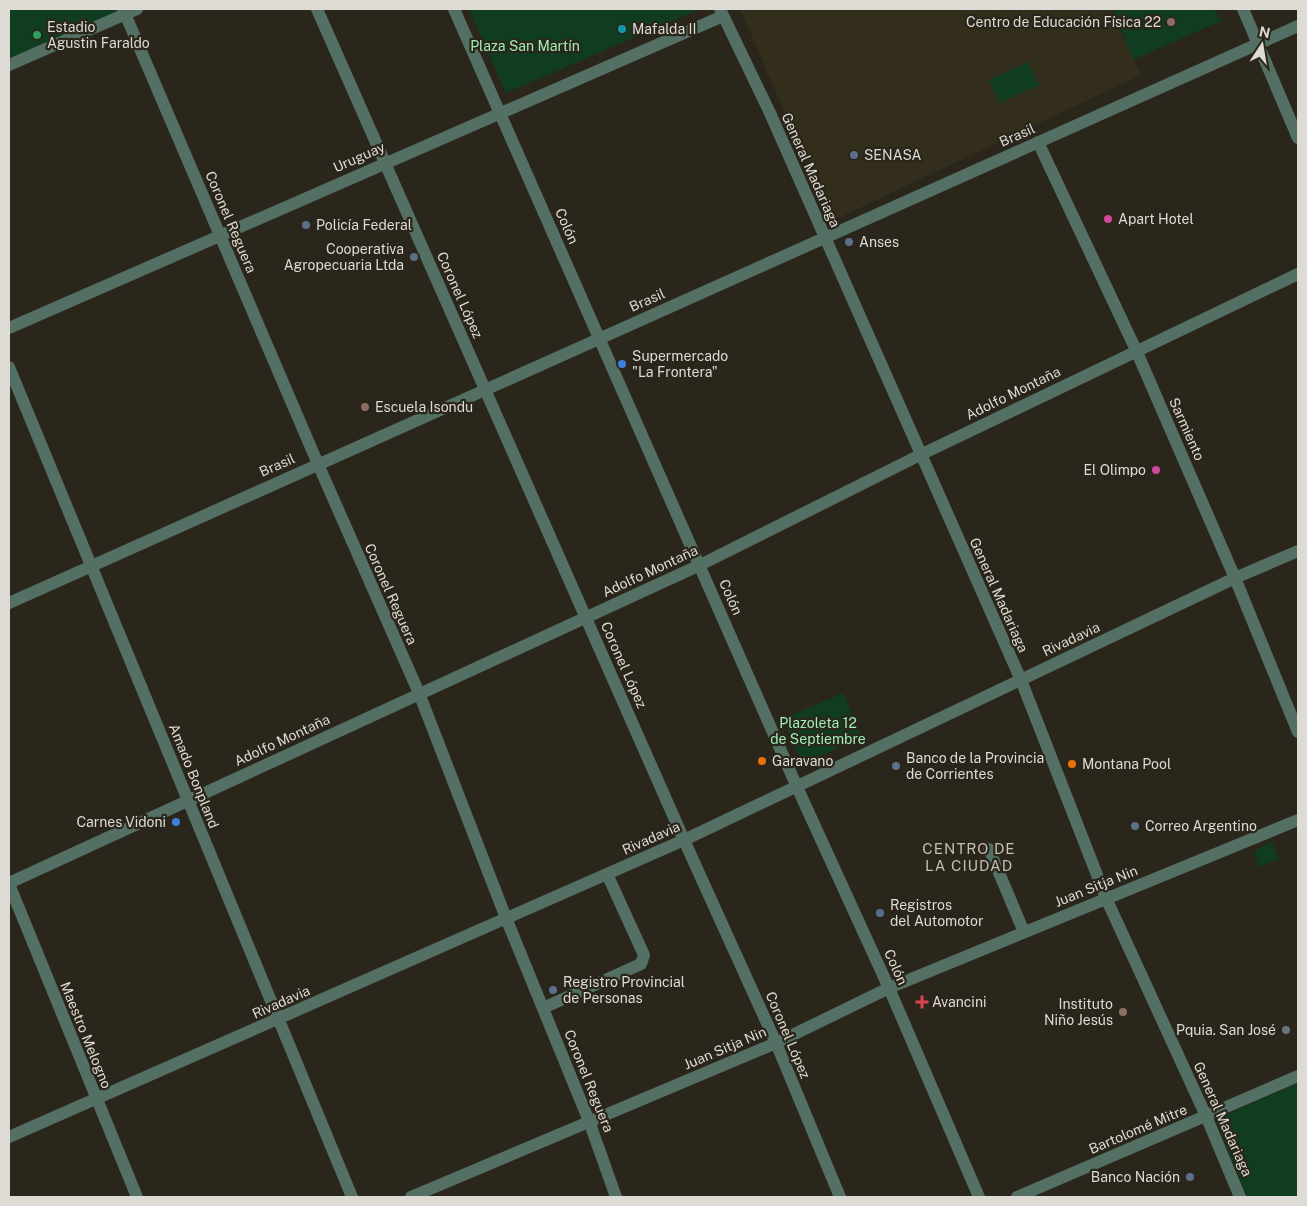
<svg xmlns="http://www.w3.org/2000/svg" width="1307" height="1206" font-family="'Public Sans',sans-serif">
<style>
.built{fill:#332d1c}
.green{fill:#103d20}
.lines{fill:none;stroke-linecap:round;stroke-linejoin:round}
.minor{stroke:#546f63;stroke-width:12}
.education-dot{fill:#8d6e63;stroke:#2a261b;stroke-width:2}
.culture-dot{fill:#0f9aa8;stroke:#2a261b;stroke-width:2}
.leisure-dot{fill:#2e9e5b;stroke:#2a261b;stroke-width:2}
.service-dot{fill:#5c6f8a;stroke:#2a261b;stroke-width:2}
.hotel-dot{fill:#d1479c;stroke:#2a261b;stroke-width:2}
.shop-dot{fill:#3f7fe0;stroke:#2a261b;stroke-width:2}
.food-dot{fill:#e8710a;stroke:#2a261b;stroke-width:2}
.health-dot{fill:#e0444e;stroke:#2a261b;stroke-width:2}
.worship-dot{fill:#6b7280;stroke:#2a261b;stroke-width:2}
.labels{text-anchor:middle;stroke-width:4.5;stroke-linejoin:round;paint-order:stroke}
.poi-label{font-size:14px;fill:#dedbd4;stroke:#2a261b;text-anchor:start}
.park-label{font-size:14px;fill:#9feeb3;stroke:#2a261b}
.street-label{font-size:14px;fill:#dedbd4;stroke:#2a261b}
.neighbourhood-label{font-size:15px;letter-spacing:1px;fill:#c3beb0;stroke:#2a261b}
</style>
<rect width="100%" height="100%" fill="#2a261b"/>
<path class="built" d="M740 9H1110L1141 75 832 221Z"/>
<path class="green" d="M9 9H119L120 11 9 58Z
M469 9H700L506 93Z
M1113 9H1215L1221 21 1133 60Z
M1028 62 1039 85 1000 103 989 80Z
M843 693 861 736 803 765 783 719Z
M1272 842 1279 859 1259 867 1254 853 1257 849Z
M1298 1083V1197H1247L1215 1120Z"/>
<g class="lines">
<path class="minor" d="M123 9 318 464 419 693 506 918 589 1121 616 1197
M317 9 684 840 776 1043 840 1197
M454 9 797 787 889 988 979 1197
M720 9 770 113 1021 680 1106 898 1206 1116 1240 1197
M1243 9 1298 138
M9 65 137 9
M1038 142 1136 350 1235 578 1298 732
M9 328 723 16
M9 367 352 1197
M9 603 1298 26
M989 849 1024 932
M9 883 700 565 920 455 1298 274
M9 884 137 1197
M543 1008 641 964 644 955 607 874
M9 1137 684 840 1235 578 1298 551
M411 1197 776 1043 889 988 1298 820
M1017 1197 1298 1076"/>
</g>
<g class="education-dot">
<circle cx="1171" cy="22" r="5"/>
<circle cx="365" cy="407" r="5"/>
<circle cx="1123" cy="1012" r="5"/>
</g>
<circle class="culture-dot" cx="622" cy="29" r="5"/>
<circle class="leisure-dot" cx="37" cy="35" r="5"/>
<g class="service-dot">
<circle cx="854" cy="155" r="5"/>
<circle cx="306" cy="225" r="5"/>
<circle cx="849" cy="242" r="5"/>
<circle cx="414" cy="257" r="5"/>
<circle cx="896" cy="766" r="5"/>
<circle cx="1135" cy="826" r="5"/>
<circle cx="880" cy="913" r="5"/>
<circle cx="553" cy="990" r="5"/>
<circle cx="1190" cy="1177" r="5"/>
</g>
<g class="hotel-dot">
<circle cx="1108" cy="219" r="5"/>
<circle cx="1156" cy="470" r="5"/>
</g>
<g class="shop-dot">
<circle cx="622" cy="364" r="5"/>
<circle cx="176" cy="822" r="5"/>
</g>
<g class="food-dot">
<circle cx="762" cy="761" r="5"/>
<circle cx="1072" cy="764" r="5"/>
</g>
<path class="health-dot" d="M919.5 994.5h5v5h5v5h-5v5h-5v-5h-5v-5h5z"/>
<circle class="worship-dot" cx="1286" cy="1030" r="5"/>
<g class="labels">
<g class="poi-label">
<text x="1161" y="27" text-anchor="end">Centro de Educación Física 22</text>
<text x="47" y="32">Estadio<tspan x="47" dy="16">Agustin Faraldo</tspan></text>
<text x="632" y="34">Mafalda II</text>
<text x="864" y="160">SENASA</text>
<text x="1118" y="224">Apart Hotel</text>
<text x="316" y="230">Policía Federal</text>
<text x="859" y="247">Anses</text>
<text x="404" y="254" text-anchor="end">Cooperativa<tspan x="404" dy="16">Agropecuaria Ltda</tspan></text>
<text x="632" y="361">Supermercado<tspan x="632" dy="16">"La Frontera"</tspan></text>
<text x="375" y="412">Escuela Isondu</text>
<text x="1146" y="475" text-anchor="end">El Olimpo</text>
<text x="906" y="763">Banco de la Provincia<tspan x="906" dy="16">de Corrientes</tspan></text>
<text x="772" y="766">Garavano</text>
<text x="1082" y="769">Montana Pool</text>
<text x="166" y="827" text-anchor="end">Carnes Vidoni</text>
<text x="1145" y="831">Correo Argentino</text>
<text x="890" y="910">Registros<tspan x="890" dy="16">del Automotor</tspan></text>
<text x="563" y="987">Registro Provincial<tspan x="563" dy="16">de Personas</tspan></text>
<text x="932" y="1007">Avancini</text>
<text x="1113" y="1009" text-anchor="end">Instituto<tspan x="1113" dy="16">Niño Jesús</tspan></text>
<text x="1276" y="1035" text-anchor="end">Pquia. San José</text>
<text x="1180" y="1182" text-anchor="end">Banco Nación</text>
</g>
<g class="park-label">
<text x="525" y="51">Plaza San Martín</text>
<text x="818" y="728">Plazoleta 12<tspan x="818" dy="16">de Septiembre</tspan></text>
</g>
<g class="street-label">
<text transform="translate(1017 135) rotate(-24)" y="5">Brasil</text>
<text transform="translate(359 157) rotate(-24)" y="5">Uruguay</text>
<text transform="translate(811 170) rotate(66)" y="5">General Madariaga</text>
<text transform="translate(231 222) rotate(67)" y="5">Coronel Reguera</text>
<text transform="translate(567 226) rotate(66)" y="5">Colón</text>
<text transform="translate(460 295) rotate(66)" y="5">Coronel López</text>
<text transform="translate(647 300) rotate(-24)" y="5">Brasil</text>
<text transform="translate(1013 393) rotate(-26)" y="5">Adolfo Montaña</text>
<text transform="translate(1187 429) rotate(66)" y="5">Sarmiento</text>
<text transform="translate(277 465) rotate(-24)" y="5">Brasil</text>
<text transform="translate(650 571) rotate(-25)" y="5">Adolfo Montaña</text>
<text transform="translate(391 594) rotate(66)" y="5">Coronel Reguera</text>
<text transform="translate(999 595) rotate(66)" y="5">General Madariaga</text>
<text transform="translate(731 597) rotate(66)" y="5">Colón</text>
<text transform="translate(1071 639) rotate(-25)" y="5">Rivadavia</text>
<text transform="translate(624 665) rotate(66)" y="5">Coronel López</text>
<text transform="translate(282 740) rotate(-25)" y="5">Adolfo Montaña</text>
<text transform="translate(194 776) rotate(68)" y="5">Amado Bonpland</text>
<text transform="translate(651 838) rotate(-24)" y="5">Rivadavia</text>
<text transform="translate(1096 886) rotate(-22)" y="5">Juan Sitja Nin</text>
<text transform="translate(896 967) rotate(66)" y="5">Colón</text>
<text transform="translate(281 1002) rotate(-24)" y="5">Rivadavia</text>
<text transform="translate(86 1035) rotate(68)" y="5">Maestro Melogno</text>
<text transform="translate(788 1035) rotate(67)" y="5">Coronel López</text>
<text transform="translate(725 1048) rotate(-23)" y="5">Juan Sitja Nin</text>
<text transform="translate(589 1081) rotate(68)" y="5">Coronel Reguera</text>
<text transform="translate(1223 1119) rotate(66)" y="5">General Madariaga</text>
<text transform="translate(1138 1129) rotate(-23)" y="5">Bartolomé Mitre</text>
</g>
<g class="neighbourhood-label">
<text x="969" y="854">CENTRO DE<tspan x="969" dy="17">LA CIUDAD</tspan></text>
</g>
</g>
<rect width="1307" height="1206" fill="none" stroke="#dedbd4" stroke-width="20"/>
<g transform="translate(1262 45) rotate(12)" stroke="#2a261b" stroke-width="4" paint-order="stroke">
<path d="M0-4L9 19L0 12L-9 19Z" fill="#dedbd4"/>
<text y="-8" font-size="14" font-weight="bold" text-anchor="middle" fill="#dedbd4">N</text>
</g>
</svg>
